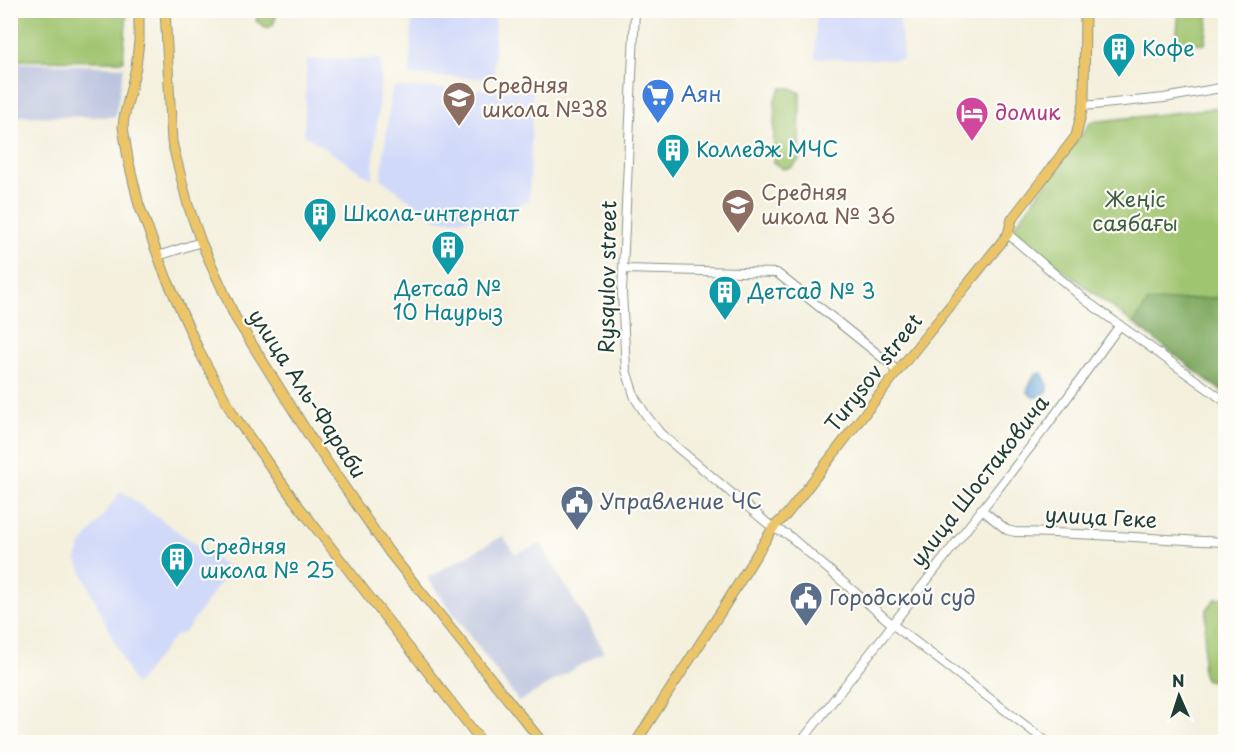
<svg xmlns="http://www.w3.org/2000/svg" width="1236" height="753" font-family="'Playpen Sans',sans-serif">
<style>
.built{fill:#d1d9f9}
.industrial{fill:#bbc3de}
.green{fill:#a0c56f;stroke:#608152;stroke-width:1.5}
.forest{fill:#80aa62;stroke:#50744b;stroke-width:1.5}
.water{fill:#6ba8dc;stroke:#457288;stroke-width:1.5}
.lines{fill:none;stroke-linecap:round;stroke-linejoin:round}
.minor-casing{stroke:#8a9688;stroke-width:10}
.major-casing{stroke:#8a9688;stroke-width:11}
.minor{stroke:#fff;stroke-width:8}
.major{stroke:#edc569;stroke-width:9}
.labels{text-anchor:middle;stroke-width:4.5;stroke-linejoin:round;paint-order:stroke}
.culture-label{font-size:21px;fill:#0d838f;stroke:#fdfcf7;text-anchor:start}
.education-label{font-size:21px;fill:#785e54;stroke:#fdfcf7;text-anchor:start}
.shop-label{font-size:21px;fill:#366cbe;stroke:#fdfcf7;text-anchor:start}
.hotel-label{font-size:21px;fill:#b23c85;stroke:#fdfcf7;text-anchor:start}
.park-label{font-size:21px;fill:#3f5f43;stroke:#fdfcf7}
.street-label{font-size:21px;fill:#1f3d34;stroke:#fdfcf7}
.service-label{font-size:21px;fill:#4e5e75;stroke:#fdfcf7;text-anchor:start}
</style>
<rect width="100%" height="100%" fill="#fdfcf7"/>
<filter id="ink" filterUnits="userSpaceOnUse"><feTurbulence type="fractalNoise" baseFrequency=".0167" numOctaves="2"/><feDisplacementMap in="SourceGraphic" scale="12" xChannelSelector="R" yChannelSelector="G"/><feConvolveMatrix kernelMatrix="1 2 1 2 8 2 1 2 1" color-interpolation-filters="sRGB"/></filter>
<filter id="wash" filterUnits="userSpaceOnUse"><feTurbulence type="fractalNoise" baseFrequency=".008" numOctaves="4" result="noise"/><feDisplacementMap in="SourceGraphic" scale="24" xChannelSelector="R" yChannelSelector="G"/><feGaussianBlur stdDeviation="1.35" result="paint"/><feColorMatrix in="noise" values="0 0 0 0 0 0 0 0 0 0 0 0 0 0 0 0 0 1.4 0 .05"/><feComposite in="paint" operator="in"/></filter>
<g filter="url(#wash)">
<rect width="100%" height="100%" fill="#f4f0dd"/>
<path class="built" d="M412 11H495L494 79 408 75 410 74Z
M816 11H899L903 60 815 58Z
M307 59H380L381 77 372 179 304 135Z
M392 87 533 91 529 201 506 211V219L437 220 381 179Z
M121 491 230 569 186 631 174 637 135 686 76 559 80 547Z"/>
<path class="industrial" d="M10 62 124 67 115 117 12 116Z
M503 536 515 554 541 544 604 651 519 702 427 578Z"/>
<path class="green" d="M11 10 127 11 123 61 11 60Z
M259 11H278L273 25 267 28 256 21Z
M1179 11 1209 13 1205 44 1176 41Z
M781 88H791L800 93 799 160 792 167 783 169 773 162 775 99Z
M1225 107V392L1011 231 1091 122Z
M1222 598 1226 600 1225 681 1215 682 1205 679 1202 671 1207 609 1215 599Z"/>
<path class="forest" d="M1225 297H1226L1225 394 1134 323 1148 302Z"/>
<path class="water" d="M1042 373 1048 385V391L1038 397H1033L1027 391C1028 389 1034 376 1035 374Z"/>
</g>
<g filter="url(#ink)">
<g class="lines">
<defs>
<path id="minor" d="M635 10 622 292 626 370 635 398 646 415 660 433 773 528 787 534 892 624 1047 742
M1083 106 1164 98 1226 87
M1008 234 1085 300 1226 402
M158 256 201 242
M623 269 777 273 889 363 897 372
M981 509 1007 530 1015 532C1085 533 1155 539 1226 542
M801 742 1046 427 1120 325"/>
<path id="major" d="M139 10V41L136 67 124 118 123 127 128 159 139 205 166 277 200 353 233 414 294 500 482 742
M165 10 172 142 188 205 201 242 235 317 312 440 389 552 542 742
M636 742 722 610 773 528 787 514 897 372 1008 234 1012 219 1076 136 1084 102 1085 10"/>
</defs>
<use href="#minor" class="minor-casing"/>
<use href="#major" class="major-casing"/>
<use href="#minor" class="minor"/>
<use href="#major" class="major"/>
</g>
</g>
<defs>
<symbol id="building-pin" viewBox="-11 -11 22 30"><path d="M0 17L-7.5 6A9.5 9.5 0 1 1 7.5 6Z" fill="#0f9aa8" stroke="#fdfcf7"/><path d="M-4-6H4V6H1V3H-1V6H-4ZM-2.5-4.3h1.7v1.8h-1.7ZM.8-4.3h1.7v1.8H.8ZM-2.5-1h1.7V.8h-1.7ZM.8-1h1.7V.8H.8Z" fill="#fff"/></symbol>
<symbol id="supermarket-pin" viewBox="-11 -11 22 30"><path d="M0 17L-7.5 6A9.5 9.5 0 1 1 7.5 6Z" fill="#3f7fe0" stroke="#fdfcf7"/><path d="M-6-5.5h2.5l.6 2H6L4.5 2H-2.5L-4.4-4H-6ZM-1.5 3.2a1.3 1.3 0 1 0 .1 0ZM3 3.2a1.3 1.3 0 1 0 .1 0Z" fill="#fff"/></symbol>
<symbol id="school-pin" viewBox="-11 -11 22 30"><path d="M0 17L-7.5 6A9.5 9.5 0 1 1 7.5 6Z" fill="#8d6e63" stroke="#fdfcf7"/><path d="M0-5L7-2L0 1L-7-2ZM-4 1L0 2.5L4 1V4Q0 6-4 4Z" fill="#fff"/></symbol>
<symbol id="hotel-pin" viewBox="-11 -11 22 30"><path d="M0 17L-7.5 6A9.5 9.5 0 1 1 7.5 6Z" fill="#d1479c" stroke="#fdfcf7"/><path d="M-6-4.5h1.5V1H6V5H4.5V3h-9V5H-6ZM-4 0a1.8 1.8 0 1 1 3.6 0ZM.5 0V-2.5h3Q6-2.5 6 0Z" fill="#fff"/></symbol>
<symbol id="civic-pin" viewBox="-11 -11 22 30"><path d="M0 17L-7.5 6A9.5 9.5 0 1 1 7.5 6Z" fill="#5c6f8a" stroke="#fdfcf7"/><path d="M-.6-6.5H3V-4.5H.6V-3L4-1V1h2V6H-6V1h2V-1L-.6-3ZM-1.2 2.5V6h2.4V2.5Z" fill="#fff"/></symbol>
</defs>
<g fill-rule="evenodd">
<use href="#building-pin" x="1100" y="30" width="38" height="52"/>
<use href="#supermarket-pin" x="639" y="76" width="38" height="52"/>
<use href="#school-pin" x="440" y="79" width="38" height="52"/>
<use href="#hotel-pin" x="953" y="94" width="38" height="52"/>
<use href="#building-pin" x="654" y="131" width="38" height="52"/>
<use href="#school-pin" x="719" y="186" width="38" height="52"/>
<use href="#building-pin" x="301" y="195" width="38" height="52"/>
<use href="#building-pin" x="429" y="228" width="38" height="52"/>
<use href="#building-pin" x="706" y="273" width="38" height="52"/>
<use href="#civic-pin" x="558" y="483" width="38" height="52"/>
<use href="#building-pin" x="158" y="540" width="38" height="52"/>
<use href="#civic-pin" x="787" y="579" width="38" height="52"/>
</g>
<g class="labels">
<g class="culture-label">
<text x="1142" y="56">Кофе</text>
<text x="696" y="157">Колледж МЧС</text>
<text x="343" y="221">Школа-интернат</text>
<text x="448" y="296" text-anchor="middle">Детсад №<tspan x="448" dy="24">10 Наурыз</tspan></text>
<text x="748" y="299">Детсад № 3</text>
<text x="200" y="554">Средняя<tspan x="200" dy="24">школа № 25</tspan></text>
</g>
<g class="education-label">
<text x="482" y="93">Средняя<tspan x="482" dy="24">школа №38</tspan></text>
<text x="761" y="200">Средняя<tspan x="761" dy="24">школа № 36</tspan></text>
</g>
<g class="shop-label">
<text x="681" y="102">Аян</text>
</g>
<g class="hotel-label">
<text x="995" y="120">домик</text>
</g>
<g class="park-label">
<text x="1135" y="207">Жеңіс<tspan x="1135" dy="24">саябағы</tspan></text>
</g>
<g class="street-label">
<text transform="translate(608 277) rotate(-89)" y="7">Rysqulov street</text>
<text transform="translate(874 373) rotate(-52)" y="7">Turysov street</text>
<text transform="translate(307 394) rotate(57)" y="7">улица Аль-Фараби</text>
<text transform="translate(980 481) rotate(-52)" y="7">улица Шостаковича</text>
<text transform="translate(1101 518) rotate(3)" y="7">улица Геке</text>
</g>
<g class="service-label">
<text x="600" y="509">Управление ЧС</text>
<text x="829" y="605">Городской суд</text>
</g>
</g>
<rect width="1236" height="753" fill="none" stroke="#fdfcf7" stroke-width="36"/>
<g transform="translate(1179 696) rotate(357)" stroke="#fdfcf7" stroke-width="4.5" paint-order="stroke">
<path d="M0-4.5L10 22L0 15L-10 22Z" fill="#1f3d34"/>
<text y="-9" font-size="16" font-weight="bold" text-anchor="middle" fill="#1f3d34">N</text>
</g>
</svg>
